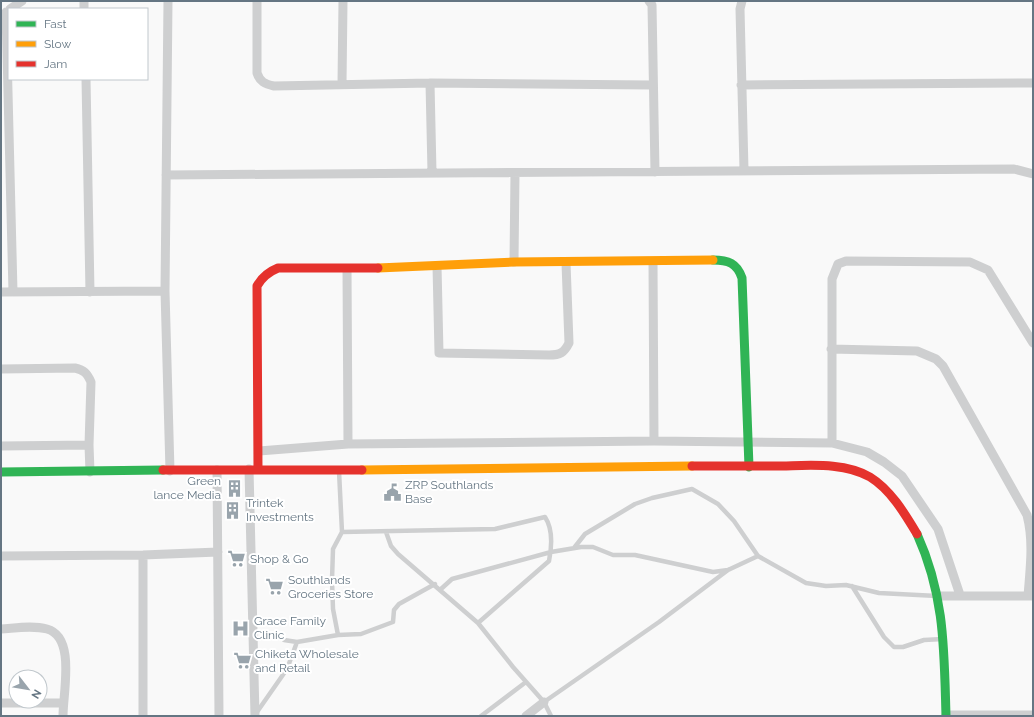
<svg xmlns="http://www.w3.org/2000/svg" width="1034" height="717" font-family="Raleway,sans-serif">
<style>
.lines{fill:none;stroke-linecap:round;stroke-linejoin:round}
.lane{stroke:#cecfd0;stroke-width:4.5}
.street{stroke:#cecfd0;stroke-width:9}
.fast{stroke:#30b455;stroke-width:9}
.slow{stroke:#ff9f0a;stroke-width:9}
.jam{stroke:#e5322d;stroke-width:9}
.labels{text-anchor:middle;stroke-width:4;stroke-linejoin:round;paint-order:stroke}
.poi-label{font-size:12px;fill:#657683;stroke:#fff;text-anchor:start}
</style>
<rect width="100%" height="100%" fill="#f9f9f9"/>
<g class="lines">
<path class="lane" d="M342 532 495 529 545 517C553 529 552 546 549 561L478 623
M386 532 391 546 398 554 478 623 513 667 544 702 551 716
M574 548 585 534 635 504 652 498 692 489 718 504 734 521 758 556
M852 586 884 637 894 647H903L924 640 943 639
M441 589 452 579 551 552 581 547H593L613 555H635L713 572 728 570 758 556 806 583 826 586 846 585 879 593 937 596
M338 635 333 609 332 580 333 549 342 532 339 471
M284 640 297 642 338 635 361 634 393 622 394 610 399 604 435 584
M544 702 659 622 728 570
M257 712 287 669 297 642
M481 716 526 682"/>
<path class="street" d="M84 1V9
M168 1 165 291 170 471
M257 1V73C260 82 265 84 274 86L430 83 652 85
M649 1 652 5 655 172
M742 1 740 9 744 170
M10 9 22 1
M6 12 13 292
M86 79 90 292
M430 83 432 172
M342 84 343 1
M741 85 1033 83
M166 175 1014 169 1033 174
M514 262 515 173
M653 262 654 441
M437 266 439 353 549 355C560 355 564 353 569 343L566 263
M347 269 348 444
M1 292 165 291
M831 349 917 351 936 359 943 366 1027 515C1034 542 1030 569 1028 596
M1 369 75 368C84 370 87 373 91 382L89 445 90 472
M832 443V279L838 264 846 261 970 262 988 270 1033 343
M1 446 89 445
M259 451 348 444 654 441 832 443 867 452 884 462 902 476 938 529 960 595
M249 469 255 716
M217 470 219 716
M1 556 143 555 218 552
M939 596H1033
M1 629C16 628 33 625 47 629 76 637 63 692 63 716
M1 703H63
M946 715H1033
M143 716V555
M526 716 544 702"/>
<path class="fast" d="M713 260C728 260 737 263 742 278L749 467
M1 472 163 470
M917 534C945 596 944 649 946 716"/>
<path class="slow" d="M378 268 514 262 713 260
M362 470 692 466"/>
<path class="jam" d="M692 466C719 466 747 466 774 466 805 466 843 461 870 477 891 490 905 514 917 534
M163 470H362
M258 470 257 286C262 277 268 272 278 268H378"/>
</g>
<defs>
<symbol id="building-bare" viewBox="-9 -9 18 18"><path d="M-4-6H4V6H1V3H-1V6H-4ZM-2.5-4.3h1.7v1.8h-1.7ZM.8-4.3h1.7v1.8H.8ZM-2.5-1h1.7V.8h-1.7ZM.8-1h1.7V.8H.8Z" fill="#99a4ac" stroke="#fff" stroke-width="2.5" paint-order="stroke"/></symbol>
<symbol id="civic-bare" viewBox="-9 -9 18 18"><path d="M-.6-6.5H3V-4.5H.6V-3L4-1V1h2V6H-6V1h2V-1L-.6-3ZM-1.2 2.5V6h2.4V2.5Z" fill="#99a4ac" stroke="#fff" stroke-width="2.5" paint-order="stroke"/></symbol>
<symbol id="supermarket-bare" viewBox="-9 -9 18 18"><path d="M-6-5.5h2.5l.6 2H6L4.5 2H-2.5L-4.4-4H-6ZM-1.5 3.2a1.3 1.3 0 1 0 .1 0ZM3 3.2a1.3 1.3 0 1 0 .1 0Z" fill="#99a4ac" stroke="#fff" stroke-width="2.5" paint-order="stroke"/></symbol>
<symbol id="hospital-bare" viewBox="-9 -9 18 18"><path d="M-5-5h3v3.5h4V-5h3V5h-3V1.5h-4V5h-3Z" fill="#99a4ac" stroke="#fff" stroke-width="2.5" paint-order="stroke"/></symbol>
</defs>
<g fill-rule="evenodd">
<use href="#building-bare" x="222" y="476" width="25" height="25"/>
<use href="#civic-bare" x="380" y="480" width="25" height="25"/>
<use href="#building-bare" x="220" y="498" width="25" height="25"/>
<use href="#supermarket-bare" x="224" y="546" width="25" height="25"/>
<use href="#supermarket-bare" x="262" y="574" width="25" height="25"/>
<use href="#hospital-bare" x="228" y="616" width="25" height="25"/>
<use href="#supermarket-bare" x="230" y="648" width="25" height="25"/>
</g>
<g class="labels">
<g class="poi-label">
<text x="221" y="485" text-anchor="end">Green<tspan x="221" dy="14">lance Media</tspan></text>
<text x="405" y="489">ZRP Southlands<tspan x="405" dy="14">Base</tspan></text>
<text x="246" y="507">Trintek<tspan x="246" dy="14">Investments</tspan></text>
<text x="250" y="563">Shop &amp; Go</text>
<text x="288" y="584">Southlands<tspan x="288" dy="14">Groceries Store</tspan></text>
<text x="254" y="625">Grace Family<tspan x="254" dy="14">Clinic</tspan></text>
<text x="255" y="658">Chiketa Wholesale<tspan x="255" dy="14">and Retail</tspan></text>
</g>
</g>
<rect width="1034" height="717" fill="none" stroke="#657683" stroke-width="4"/>
<rect x="8" y="8" width="140" height="72" fill="#ffffff" stroke="#c1c8cd"/>
<rect x="16" y="21" width="20" height="6" fill="#30b455" stroke="#c1c8cd"/>
<text x="44" y="28" font-size="12" fill="#657683">Fast</text>
<rect x="16" y="41" width="20" height="6" fill="#ff9f0a" stroke="#c1c8cd"/>
<text x="44" y="48" font-size="12" fill="#657683">Slow</text>
<rect x="16" y="61" width="20" height="6" fill="#e5322d" stroke="#c1c8cd"/>
<text x="44" y="68" font-size="12" fill="#657683">Jam</text>
<g transform="translate(28 689) rotate(121)"><circle r="19" fill="#ffffff" stroke="#c1c8cd"/>
<path d="M0-3L7 15L0 10L-7 15Z" fill="#99a4ac"/>
<text y="-6" font-size="11" font-weight="bold" text-anchor="middle" fill="#657683">N</text>
</g>
</svg>
